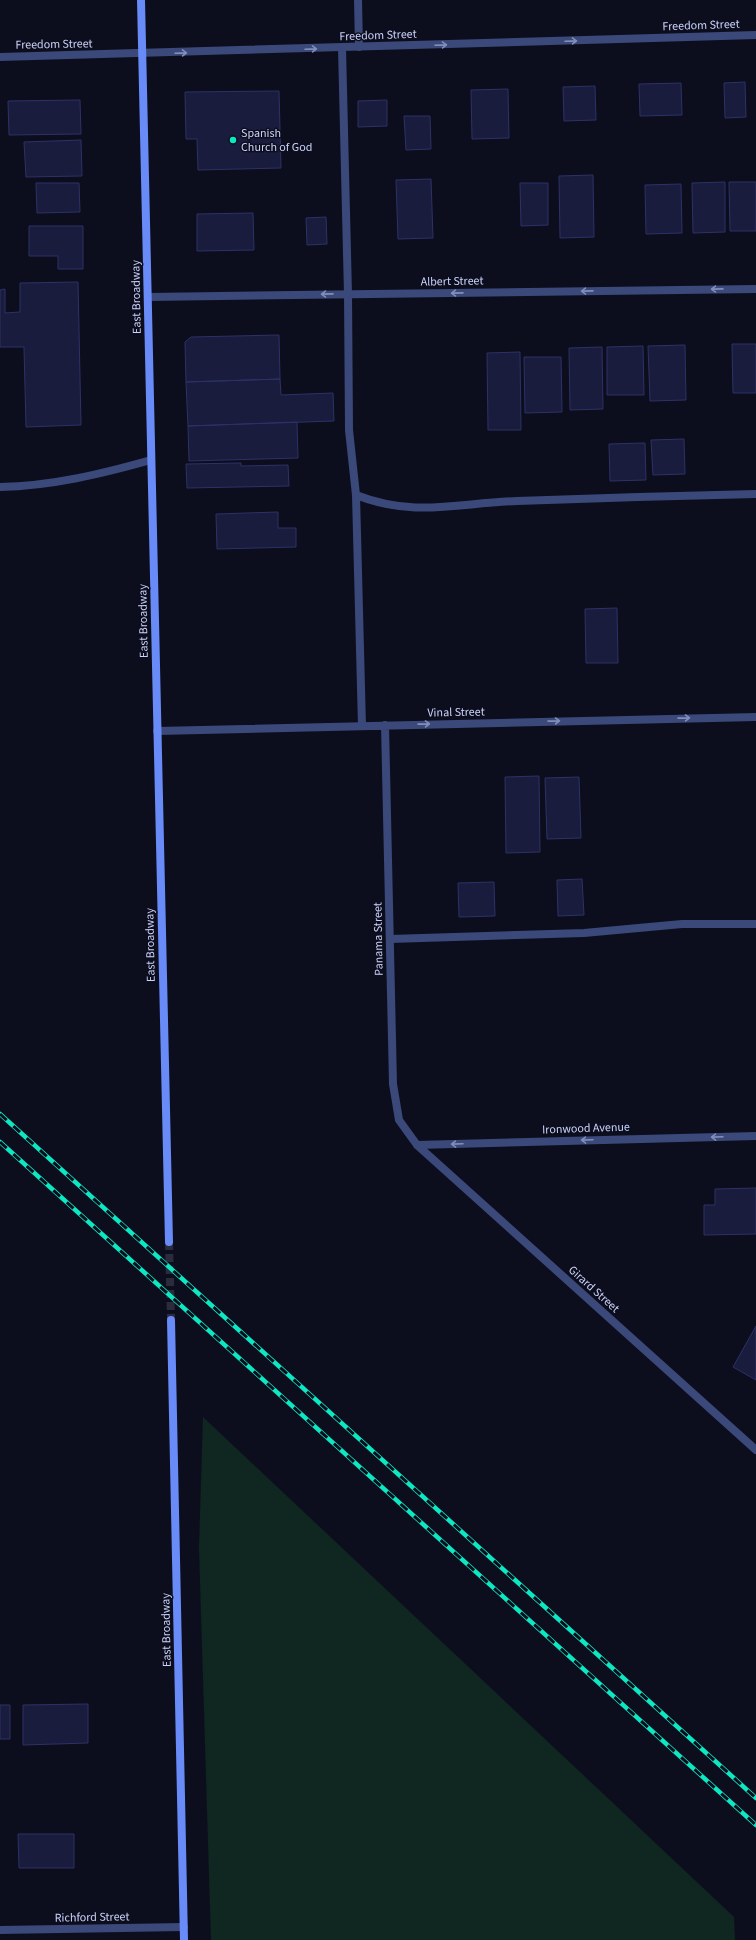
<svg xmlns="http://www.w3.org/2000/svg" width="756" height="1940" font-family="'Source Sans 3',sans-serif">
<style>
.green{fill:#102620}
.building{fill:#1a1c3d;stroke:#2d3167}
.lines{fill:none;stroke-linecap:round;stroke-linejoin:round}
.secondary-tunnel{stroke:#2a2c3e;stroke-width:8;stroke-dasharray:8 4;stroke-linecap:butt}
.lane{stroke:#3a4979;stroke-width:8}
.street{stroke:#3a4979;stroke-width:8}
.secondary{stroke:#688bf7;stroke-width:8}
.rail-casing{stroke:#0de7c2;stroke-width:4.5}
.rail{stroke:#0d0e1d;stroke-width:3;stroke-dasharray:9;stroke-linecap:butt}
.oneway{stroke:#828eba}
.poi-dot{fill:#0de7c2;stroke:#0d0e1d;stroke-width:1.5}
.labels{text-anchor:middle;stroke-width:3;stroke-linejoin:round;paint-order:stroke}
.street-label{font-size:12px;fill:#cbd3fc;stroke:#0d0e1d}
.poi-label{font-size:12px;fill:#cbd3fc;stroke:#0d0e1d;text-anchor:start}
</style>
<rect width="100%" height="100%" fill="#0d0e1d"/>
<path class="green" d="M203 1417 734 1917 735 1940H211L199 1548Z"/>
<path class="building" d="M745 82 746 117 725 118 724 83Z
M681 83 682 115 640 116 639 84Z
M595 86 596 120 564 121 563 87Z
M508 89 509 138 472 139 471 90Z
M279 91 281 168 198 170 197 139H186L185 92Z
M80 100 81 134 9 135 8 101Z
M387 100V126L358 127V101Z
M404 116H430L431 149 406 150Z
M81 140 82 176 26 177 24 142Z
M593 175 594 237 560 238 559 176Z
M431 179 433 238 398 239 396 180Z
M725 182V232L693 233 692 183Z
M729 182H756V231H730Z
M36 183H79L80 212 37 213Z
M520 183H548V225L521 226Z
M681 184 682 233 646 234 645 185Z
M253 213 254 250 197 251V214Z
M326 217 327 244 307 245 306 218Z
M29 226H83V269H58V256H29Z
M78 282 81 425 26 427 24 347H0V290L5 289V313L20 312V283Z
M279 335 280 379 186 382 185 342 191 337Z
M732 344H756V393H733Z
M685 345 686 400 650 401 648 346Z
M643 346 644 395H607V347Z
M602 347 603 409 570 410 569 348Z
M520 352 521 430H488L487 353Z
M524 357H561L562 412 525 413Z
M280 379 281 395 333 393 334 421 188 426 186 382Z
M297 422 298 458 189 461 188 426Z
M684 439 685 474 653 475 651 440Z
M645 443 646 480 610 481 609 444Z
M241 463V466L288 465 289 486 187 488 186 464Z
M278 512V528H296V547L217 549 216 514Z
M617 608 618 663H586L585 609Z
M539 776 540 852 506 853 505 777Z
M579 777 581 838 547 839 545 778Z
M582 879 584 915 558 916 557 880Z
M494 882 495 916 459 917 458 883Z
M756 1188V1234L704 1235V1205H715V1189Z
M756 1326V1380L733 1367Z
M88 1704V1743L23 1745V1705Z
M0 1705H10V1739H0Z
M18 1834H74V1868H19Z"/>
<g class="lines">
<path class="secondary-tunnel" d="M169 1242 171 1320"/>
<path class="lane" d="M358 0 359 47
M342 48 348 294 349 430 356 495 362 726
M0 487C52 486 101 474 151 460
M356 495C415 518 457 503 517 501 597 498 676 496 756 494
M390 939 584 933 682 924H756"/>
<path class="street" d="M0 57 756 35
M148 297 756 289
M385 725 393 1084 399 1120 417 1145 756 1450
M157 731 756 717
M417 1145 756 1136
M0 1930 184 1927"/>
<path class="secondary" d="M141 0 169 1242
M171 1320 184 1940"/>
<defs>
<path id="rail" d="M0 1114 756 1798
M0 1142 756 1825"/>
</defs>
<use href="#rail" class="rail-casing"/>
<use href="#rail" class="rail"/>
</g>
<defs><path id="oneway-shaft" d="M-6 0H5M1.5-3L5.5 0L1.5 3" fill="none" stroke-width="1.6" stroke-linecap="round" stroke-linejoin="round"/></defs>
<g class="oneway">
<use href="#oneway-shaft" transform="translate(571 41) rotate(-2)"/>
<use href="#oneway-shaft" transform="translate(441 45) rotate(-2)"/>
<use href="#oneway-shaft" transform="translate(311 49) rotate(-2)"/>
<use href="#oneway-shaft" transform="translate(181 53) rotate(-2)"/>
<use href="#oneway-shaft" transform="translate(717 289) rotate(179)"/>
<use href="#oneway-shaft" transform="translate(587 291) rotate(179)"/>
<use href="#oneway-shaft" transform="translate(457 293) rotate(179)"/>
<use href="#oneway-shaft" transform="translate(327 294) rotate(179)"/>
<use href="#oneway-shaft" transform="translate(684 718) rotate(-1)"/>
<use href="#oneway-shaft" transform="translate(554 721) rotate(-1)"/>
<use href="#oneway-shaft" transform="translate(424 724) rotate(-1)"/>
<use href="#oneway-shaft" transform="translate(717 1137) rotate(178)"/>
<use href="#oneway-shaft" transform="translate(587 1140) rotate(178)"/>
<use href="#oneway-shaft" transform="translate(457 1144) rotate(178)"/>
</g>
<circle class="poi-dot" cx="233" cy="140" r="4"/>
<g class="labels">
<g class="street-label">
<text transform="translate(701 25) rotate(-2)" y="4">Freedom Street</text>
<text transform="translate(378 35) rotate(-2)" y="4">Freedom Street</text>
<text transform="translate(54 44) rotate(-1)" y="4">Freedom Street</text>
<text transform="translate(452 281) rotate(-1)" y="4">Albert Street</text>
<text transform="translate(136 297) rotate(-91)" y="4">East Broadway</text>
<text transform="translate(143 621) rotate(-91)" y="4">East Broadway</text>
<text transform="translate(456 712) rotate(-1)" y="4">Vinal Street</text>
<text transform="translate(378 939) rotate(-91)" y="4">Panama Street</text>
<text transform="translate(150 945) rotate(-91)" y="4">East Broadway</text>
<text transform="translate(586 1128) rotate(-2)" y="4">Ironwood Avenue</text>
<text transform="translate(594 1289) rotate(42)" y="4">Girard Street</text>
<text transform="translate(166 1630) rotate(-91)" y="4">East Broadway</text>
<text transform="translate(92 1917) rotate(-1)" y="4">Richford Street</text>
</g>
<g class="poi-label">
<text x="241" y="137">Spanish<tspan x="241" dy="14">Church of God</tspan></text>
</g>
</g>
</svg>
